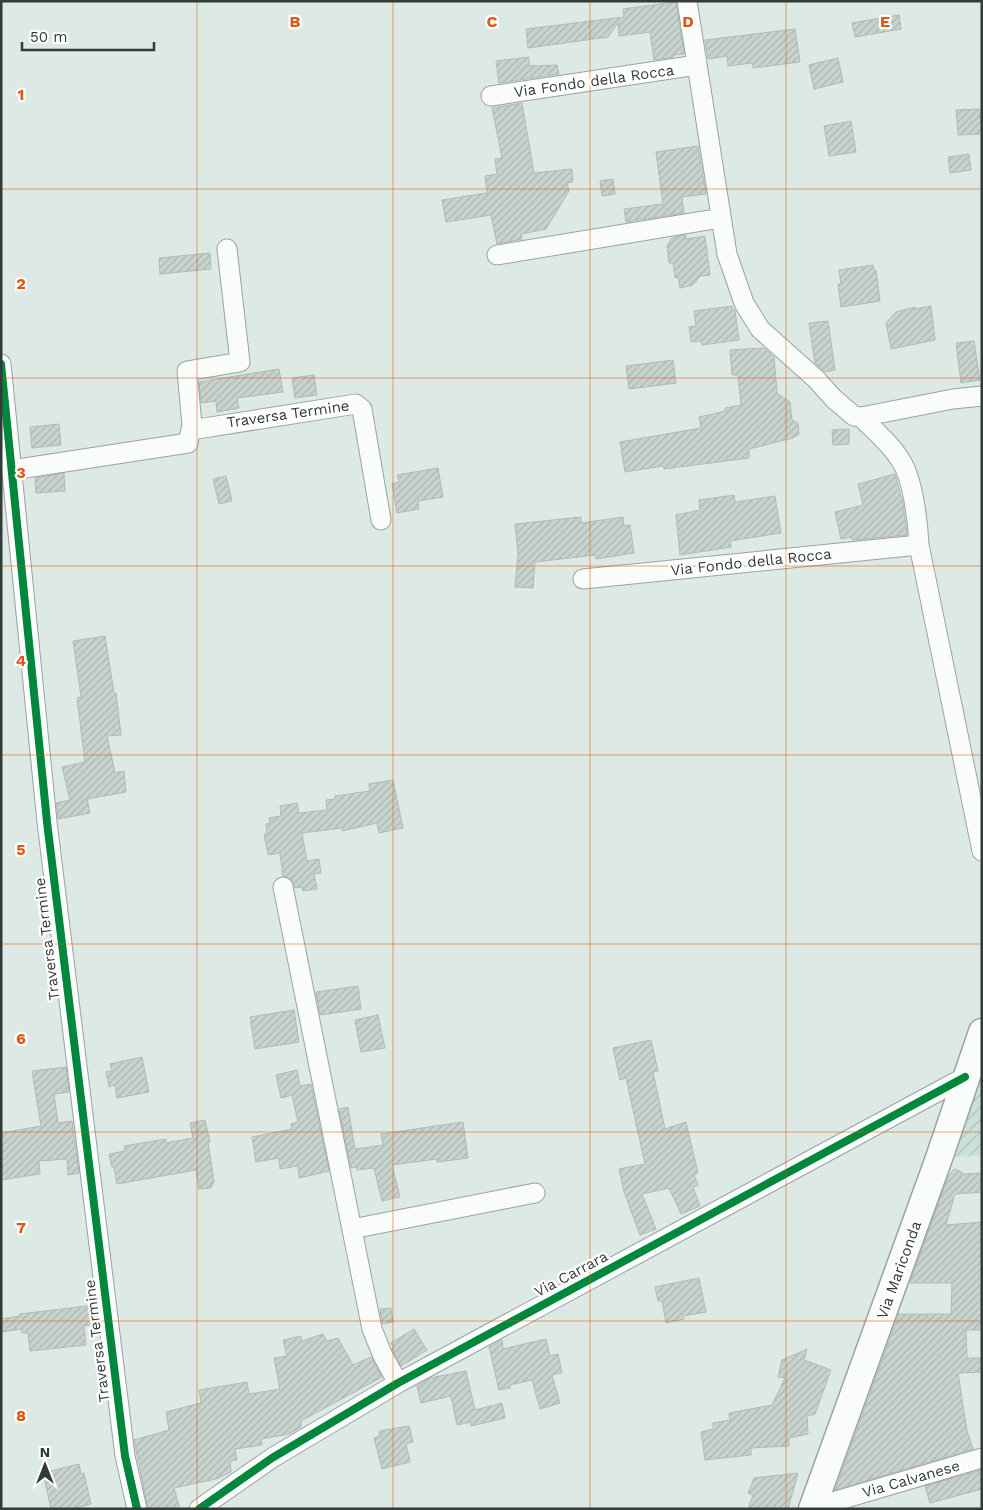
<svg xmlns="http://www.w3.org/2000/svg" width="983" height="1510" font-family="'Work Sans',sans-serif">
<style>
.industrial{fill:url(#industrial-furrows)}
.building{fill:url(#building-hatch);stroke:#b0bab6}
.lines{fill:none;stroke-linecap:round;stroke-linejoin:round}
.street-casing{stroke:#99a39f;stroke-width:21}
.secondary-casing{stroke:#99a39f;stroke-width:29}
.street{stroke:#fafcfb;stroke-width:19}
.secondary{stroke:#fafcfb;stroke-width:26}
.cycleway-casing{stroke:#fff;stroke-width:11}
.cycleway{stroke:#00873e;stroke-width:8}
.grid{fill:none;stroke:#df580e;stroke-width:1;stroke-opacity:0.55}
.labels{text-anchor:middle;stroke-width:4.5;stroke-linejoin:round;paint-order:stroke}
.street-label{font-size:15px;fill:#323b38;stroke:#fff}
.grid-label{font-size:16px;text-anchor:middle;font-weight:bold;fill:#df580e;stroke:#fff;stroke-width:4.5;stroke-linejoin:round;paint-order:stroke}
</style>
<defs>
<pattern id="industrial-furrows" width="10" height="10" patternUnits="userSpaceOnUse" patternTransform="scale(1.25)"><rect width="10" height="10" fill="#cbe1d8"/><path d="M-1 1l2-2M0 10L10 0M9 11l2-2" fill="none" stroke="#afc2ba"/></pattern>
<pattern id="building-hatch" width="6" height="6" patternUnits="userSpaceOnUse" patternTransform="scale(1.25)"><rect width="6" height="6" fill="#c8d2ce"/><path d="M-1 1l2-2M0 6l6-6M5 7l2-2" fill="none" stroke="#acb5b2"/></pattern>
</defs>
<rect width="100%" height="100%" fill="#dce9e4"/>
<path class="industrial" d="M982 1066V1156L947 1157Z"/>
<path class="building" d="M676 2 684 54 673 55V57L654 60 650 32 619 36 618 23 608 37 528 48 526 29 624 17 623 9Z
M899 15 901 29 855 37 852 23Z
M795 29 800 62 753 68 752 63 728 66 727 56 708 59 705 40Z
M529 57V66L557 65 559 74 499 83 496 61Z
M838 58 843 82 814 89 809 65Z
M522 103 534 173 572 169 573 182 567 183 569 191 546 229 521 234 522 239 497 244 491 215 446 222 442 200 487 193 485 176 497 174 495 159 502 158 492 108Z
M980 109 982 134 958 135 956 110Z
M851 121 856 152 829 156 824 126Z
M698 146 706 194 682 197 684 213 626 222 624 209 663 204 656 152Z
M969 154 971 170 950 173 948 157Z
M613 179 615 194 602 196 600 181Z
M686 235V239L705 236 710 275 700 276 693 285 680 288 678 277 675 278 673 263H669L667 246 672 238Z
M210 253 211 269 160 274 159 258Z
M873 265 874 270H876L880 301 841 307 838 284H841L839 270Z
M732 306V309L735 310 739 340 702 345 701 341 691 342 689 327 696 326 694 311Z
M931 306 935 340 891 349 886 323 896 312 915 307V309Z
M828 321 835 370 825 372 815 363 809 323Z
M974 341 980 380 961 383 956 343Z
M764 348 774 357 777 393 790 402 792 420 798 423 799 434 793 438 749 449V458L664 469 663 466 625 472 620 442 701 428 699 417 726 411 725 408 741 405 738 375H732L730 350Z
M673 360 676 383 629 389 626 366Z
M279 369 283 392 237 398 239 408 217 412 216 401 201 403 199 382Z
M314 375 317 395 295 398 292 378Z
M59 424 61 445 32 448 30 427Z
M849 429V444L833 445 832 430Z
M438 468 443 497 418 501 419 509 397 513 392 484 399 482 397 475Z
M64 473 65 491 36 493 35 478Z
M895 474 903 504 907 535 852 540V537L841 539 835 512 863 505 858 484Z
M226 476 232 501 219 504 213 479Z
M734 495 735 502 775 496 781 533 730 541 731 547 680 555 676 515 700 510 699 500Z
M581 517V523L623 517 624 526 630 525 634 553 596 559 595 555 535 562 533 588 515 587 518 554 515 524Z
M105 636 114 693H116L121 735 107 736 115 773 124 771 126 792 87 799 90 813 58 819 56 803 70 800 62 767 85 762 77 698 81 697 73 641Z
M393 780 403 828 379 833 377 823 342 831V828L302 833 307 861 319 859 321 873 314 874 317 889 303 891 302 887 295 888 292 880 283 876 280 853 268 855 264 834H267L266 824 270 823 269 818 281 816 280 806 297 803 299 813 327 810 326 800 335 799V796L370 791 369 784Z
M358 986 361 1009 320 1015 316 992Z
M294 1010 299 1042 255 1049 250 1017Z
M378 1015 385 1048 361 1052 355 1020Z
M651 1040 658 1071 653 1072 665 1129 686 1122 698 1173 694 1175 698 1185 693 1187 700 1206 681 1214 669 1188 642 1194 656 1229 640 1235 624 1192 619 1169 645 1164 626 1078 620 1080 613 1048Z
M142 1057 149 1092 117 1098 115 1085 109 1087 106 1072 112 1071 110 1064Z
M66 1067 69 1092 54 1094 58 1123 72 1121 79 1173 68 1175 67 1159 39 1161 40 1174 1 1180V1133L41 1126 32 1071Z
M297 1070 300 1086 311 1084 329 1171 299 1178 298 1166 280 1169 279 1158 256 1162 252 1137 292 1129 291 1124 298 1122 292 1095 281 1098 276 1075Z
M348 1107 355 1149 383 1145 381 1134 463 1122 468 1158 437 1162V1159L392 1165 400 1197 382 1201 374 1168 357 1170V1167L351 1168 339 1109Z
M205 1120 210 1142H208L214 1182 211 1188 199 1189 196 1170 117 1184 114 1167H112L109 1154 125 1151 124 1146 166 1139V1143L193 1138 190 1123Z
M954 1169 962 1172 961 1174 982 1173V1192L955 1194 946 1225 982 1222V1330H966L967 1358H982V1372L958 1373 967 1431 973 1449 835 1490 899 1314H951L952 1283H910L948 1177Z
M699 1278 706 1312 683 1316 684 1319 666 1323 662 1301H658L655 1287Z
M95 1305 97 1324 84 1326 86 1345 30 1351 28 1333H22V1329L1 1332V1319L20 1316V1314Z
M391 1308 393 1322 382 1324 380 1309Z
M414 1329 427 1350 401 1366 393 1351 392 1348H394L391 1343Z
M323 1334 327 1341 338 1338 353 1365 371 1357 382 1377 301 1421V1427L289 1434 261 1439 262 1445 235 1449 237 1460 230 1461 231 1472 216 1479 174 1488 180 1509H148L134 1440 169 1430 166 1412 201 1403 199 1390 247 1382 249 1394 280 1389 274 1358 287 1356 283 1340 301 1336 302 1341Z
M546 1339 550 1356 558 1354 562 1373 552 1375 560 1403 540 1409 532 1380 510 1385V1388L499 1390 489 1347 502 1340 503 1349Z
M807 1349 804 1360 831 1370 815 1414 807 1416 808 1434 789 1438V1446L751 1448V1455L705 1460 701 1432 713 1429V1423L730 1420 729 1413 772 1405 785 1378 778 1377 782 1360Z
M466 1371 475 1410 502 1403 505 1418 471 1426V1422L457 1425 451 1396 421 1403 417 1386 430 1378Z
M409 1426 413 1442 406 1444 410 1462 382 1469 374 1438 380 1436 379 1431Z
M79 1464 81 1474 84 1473 91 1504 72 1509H51L43 1473Z
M982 1470V1489L930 1503 925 1486Z
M798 1473 788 1509H748L753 1495 748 1493 754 1478Z"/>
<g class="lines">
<defs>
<path id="street" d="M687 1 727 254 744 303 760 329 816 379 834 399 854 416 861 417 953 399 982 396
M491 96 697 65
M497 255 721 218
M1 364 47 822 125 1456 137 1509
M861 417C875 431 891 444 901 461 913 479 918 523 919 545
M191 430 356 404 362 409 381 520
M12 470 188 443 192 425 187 371 240 362 227 249
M583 579 919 545 982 851
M283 887 372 1329 383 1356 398 1383
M352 1229 535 1193
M812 1508 982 1458
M199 1509 272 1458 398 1383 965 1077"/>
<path id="secondary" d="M812 1509 938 1161 982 1032"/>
</defs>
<use href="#street" class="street-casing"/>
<use href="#secondary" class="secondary-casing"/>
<use href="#street" class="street"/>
<use href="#secondary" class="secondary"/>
<defs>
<path id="cycleway" d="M1 364 47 822 125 1456 137 1509
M199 1509 272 1458 398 1383 965 1077"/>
</defs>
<use href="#cycleway" class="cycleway-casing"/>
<use href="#cycleway" class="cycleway"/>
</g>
<path class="grid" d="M197 1V1509M393 1V1509M590 1V1509M786 1V1509M1 189H982M1 378H982M1 566H982M1 755H982M1 944H982M1 1132H982M1 1321H982"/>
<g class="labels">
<g class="street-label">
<text transform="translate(594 81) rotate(-8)" y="5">Via Fondo della Rocca</text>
<text transform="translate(288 414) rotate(-8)" y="5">Traversa Termine</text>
<text transform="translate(751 562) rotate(-6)" y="5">Via Fondo della Rocca</text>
<text transform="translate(47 939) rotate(-97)" y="5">Traversa Termine</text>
<text transform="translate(899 1270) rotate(-70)" y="5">Via Mariconda</text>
<text transform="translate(571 1274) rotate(-28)" y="5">Via Carrara</text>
<text transform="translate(97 1341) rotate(-97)" y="5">Traversa Termine</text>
<text transform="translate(911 1479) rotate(-16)" y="5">Via Calvanese</text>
</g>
</g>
<g class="grid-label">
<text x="295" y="27">B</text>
<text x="492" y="27">C</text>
<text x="688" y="27">D</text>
<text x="885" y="27">E</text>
<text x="21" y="100">1</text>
<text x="21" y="289">2</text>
<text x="21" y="478">3</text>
<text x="21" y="666">4</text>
<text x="21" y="855">5</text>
<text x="21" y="1044">6</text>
<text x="21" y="1233">7</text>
<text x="21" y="1421">8</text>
</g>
<rect width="983" height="1510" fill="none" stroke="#323b38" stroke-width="5"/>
<g transform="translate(45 1465)" stroke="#ffffff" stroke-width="4" paint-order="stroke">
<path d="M0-4L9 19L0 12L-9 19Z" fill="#323b38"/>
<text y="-8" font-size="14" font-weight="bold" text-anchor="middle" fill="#323b38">N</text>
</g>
<path d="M22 42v8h132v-8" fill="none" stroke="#323b38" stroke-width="2.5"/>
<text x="30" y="42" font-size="15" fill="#323b38" stroke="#ffffff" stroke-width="4" paint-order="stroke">50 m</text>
</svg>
